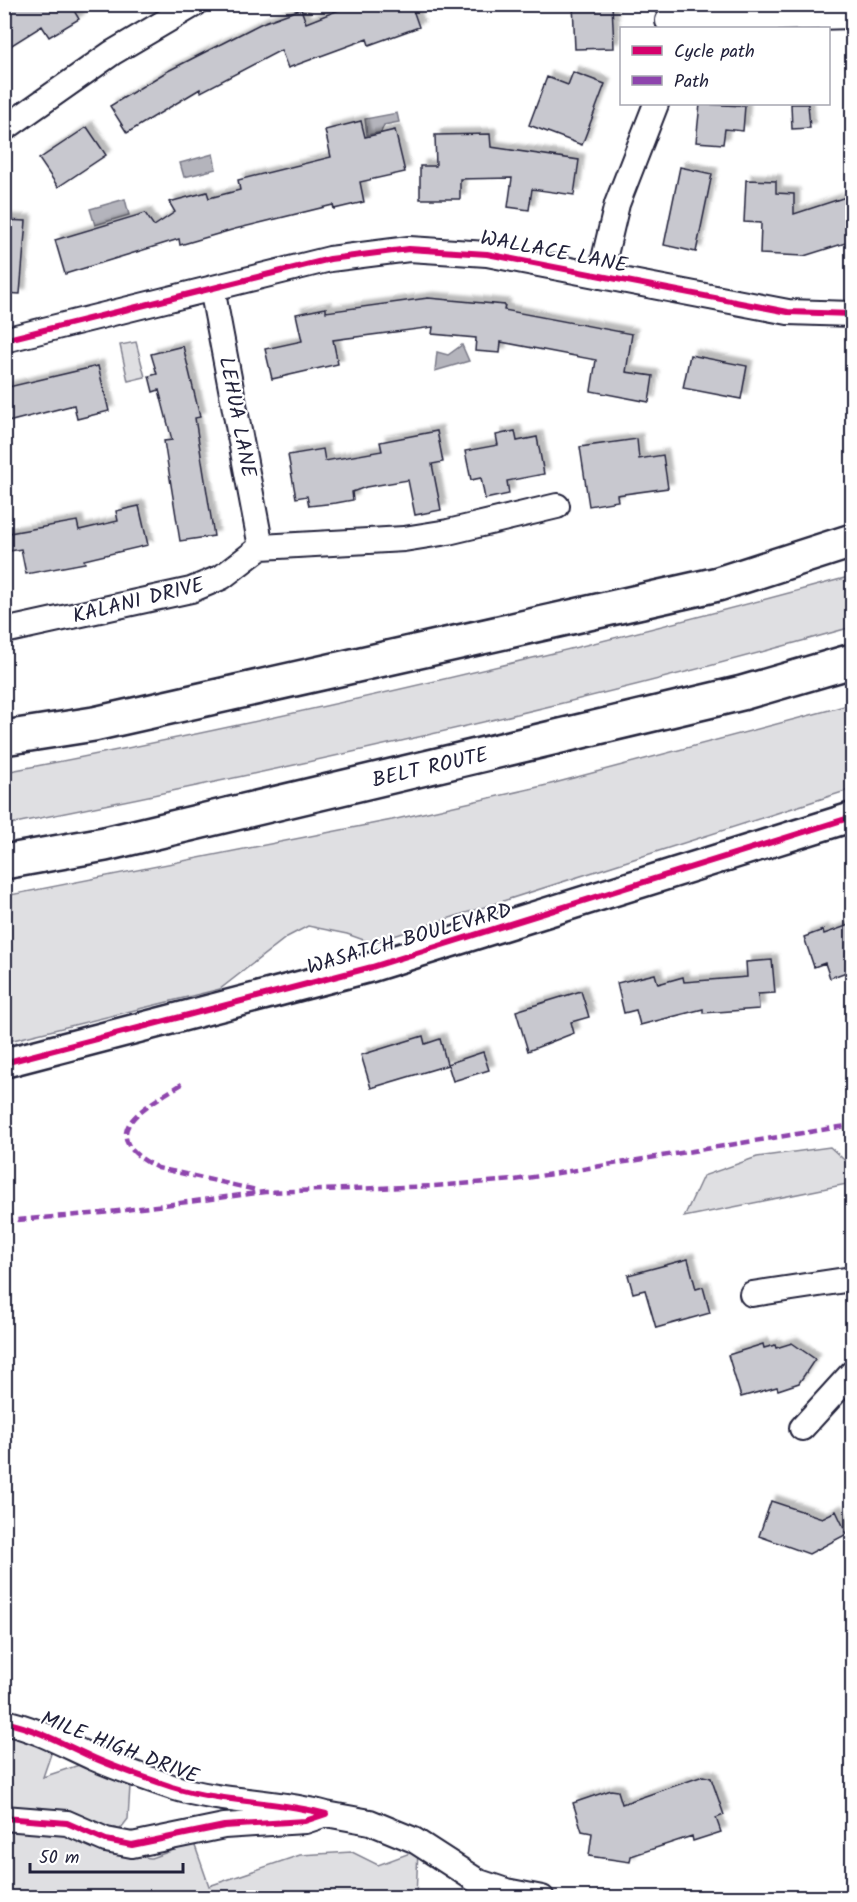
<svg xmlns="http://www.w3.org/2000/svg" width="857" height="1902" font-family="Kalam,sans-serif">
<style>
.green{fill:#dfdfe2;stroke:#80808e;stroke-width:1.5}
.water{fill:#b4b4bc;stroke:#7a7a88;stroke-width:1.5}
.building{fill:#c8c8cf;stroke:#22223b;stroke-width:1.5;filter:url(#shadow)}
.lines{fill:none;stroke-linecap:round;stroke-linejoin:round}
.minor-casing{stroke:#22223b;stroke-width:28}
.tertiary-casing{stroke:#22223b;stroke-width:33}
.motorway-casing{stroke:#22223b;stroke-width:38}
.minor{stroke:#fff;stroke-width:24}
.tertiary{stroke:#fff;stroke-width:28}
.motorway{stroke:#fff;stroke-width:33}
.quiet{stroke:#8e44ad;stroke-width:4.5;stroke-dasharray:9 4.5;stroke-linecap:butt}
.cycleway-casing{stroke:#fff;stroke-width:10}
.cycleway{stroke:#d6006c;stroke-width:6}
.labels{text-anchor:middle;stroke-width:4.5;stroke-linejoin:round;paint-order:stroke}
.street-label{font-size:21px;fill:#22223b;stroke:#fff}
</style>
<defs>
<filter id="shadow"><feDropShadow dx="5.5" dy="-5.5" stdDeviation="1.5" flood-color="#0004"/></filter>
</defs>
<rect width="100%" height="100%" fill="#fff"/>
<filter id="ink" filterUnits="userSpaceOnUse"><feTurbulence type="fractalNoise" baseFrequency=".0167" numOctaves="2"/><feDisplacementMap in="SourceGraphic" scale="12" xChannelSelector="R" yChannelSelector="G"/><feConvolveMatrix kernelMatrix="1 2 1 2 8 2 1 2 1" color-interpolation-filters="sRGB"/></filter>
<g filter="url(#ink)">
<path class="green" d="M136 342 145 377 128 381 120 345Z
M852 576V627C573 706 289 769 5 825V772C290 718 572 652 852 576Z
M852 704V789L372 943 347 934 308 926 287 937 220 989 5 1042V896L392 820 547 785Z
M830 1147 852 1167V1183L684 1217 703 1176 757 1157Z
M4 1731 54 1745 43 1777 88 1762 130 1786 128 1819 102 1853 151 1858 194 1843 209 1886 300 1855 352 1852 378 1865 418 1850 416 1897H5Z"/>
<path class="water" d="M397 113 399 122 384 125 381 132 367 135 365 119Z
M213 154 216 169 184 177 180 163Z
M125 199 129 215 95 225 90 209Z
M462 345 469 361 435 371 437 352 448 355Z"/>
<path class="building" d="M10 4H70L79 19 49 37 42 26 4 50V8Z
M354 4H411L419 27 369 45 367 39 288 68 281 50 201 92 200 89 127 133 110 106 166 72 262 23 301 9 306 23Z
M573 4H612L614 48 575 49Z
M573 72 605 84 582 145 529 125 547 77 568 85Z
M700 104 745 106 743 131 725 129 723 144 696 142Z
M791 104H808L810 128 792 129Z
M361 121 365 137 395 130 405 172 360 182 364 202 334 209 333 205 235 229 180 245 179 239 65 274 55 240 145 213 154 226 175 212 169 202 207 192 209 198 240 190 238 180 331 157 325 130Z
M87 127 106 155 58 187 39 159Z
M490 134 491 147 579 160 574 195 532 189 529 210 508 207 512 178 460 179V199H420V166H436L435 135Z
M680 167 712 174 696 252 664 245Z
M746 180 776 181V193L794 194V214L852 195V241L804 256 760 254 761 223 744 222Z
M4 220 26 221 20 294 4 293Z
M428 298 505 305 504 310 632 334 626 372 653 376 649 402 591 391 596 360 501 342 500 353 475 351 476 338 432 334 433 327 333 340 338 364 272 379 265 349 302 341 296 314 326 308V312Z
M183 346 200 417 195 418 214 536 180 541 164 441 172 440 159 390 153 392 149 376 157 374 151 354Z
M690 355 747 366 741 399 683 388Z
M98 366 109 411 77 419 74 405 4 423V388Z
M437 431 443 462 432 464 441 510 415 515 408 480 366 487 352 492 353 500 336 503 309 506 307 496 296 498 288 455 323 449 325 461 382 451 380 442Z
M515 431 517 441 537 437 544 474 507 481 509 494 485 499 481 478 471 480 465 451 498 445 496 435Z
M637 439 639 459 663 455 668 488 617 495 618 501 589 506 580 447Z
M139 506 148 545 84 560 85 563 26 574 21 549 4 552V534L77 521 79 530 118 521 116 511Z
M852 924V970L830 978 825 963 814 967 804 937 823 930 824 934Z
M772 960 775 993 758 994 759 1009 703 1013V1009L640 1025 636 1010 624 1013 617 983 655 974 658 984 683 977 684 982 747 977 746 962Z
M581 991 589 1017 571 1022 574 1033 528 1051 516 1011Z
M423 1036 425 1044 440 1039 447 1064 483 1052 489 1070 453 1081 448 1065 371 1088 361 1055Z
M688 1259 696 1289 703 1287 710 1313 656 1328 645 1290 633 1293 628 1275Z
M792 1343 815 1359 799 1383 778 1390 777 1387 741 1397 728 1355 763 1344 764 1348 775 1345 776 1348Z
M771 1501 822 1518 836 1511 847 1534 809 1554 759 1536Z
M703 1776 711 1778 724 1815 716 1818 721 1832 693 1841 692 1836 631 1856 630 1862 589 1856 592 1833 582 1831 573 1803 611 1790 618 1791 622 1804Z"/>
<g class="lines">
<defs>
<path id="minor" d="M668 21 852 16
M4 129 112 53 195 4
M600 276 617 204 656 104
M212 288 261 547
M4 340 330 259 409 249 487 254 788 312 852 314
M261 547 404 539 448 532 557 506
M4 631 191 590 222 577 261 547
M752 1294 852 1279
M802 1428 852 1373
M4 1722C37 1729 65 1745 94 1758 119 1769 146 1778 172 1787 223 1803 276 1800 326 1814L305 1821 224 1826 132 1845 106 1840 67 1823 4 1818
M326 1814 370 1822 414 1840 479 1882 506 1891 542 1898"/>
<path id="tertiary" d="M4 1063 372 967 852 817"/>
<path id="motorway" d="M4 738 94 724 718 584 852 541
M4 862 105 844 742 693 852 661"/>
</defs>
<use href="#minor" class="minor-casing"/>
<use href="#tertiary" class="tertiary-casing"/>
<use href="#motorway" class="motorway-casing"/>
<use href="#minor" class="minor"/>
<use href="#tertiary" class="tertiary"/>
<use href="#motorway" class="motorway"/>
<path class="quiet" d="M182 1084C145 1107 90 1134 158 1168L256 1190
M4 1221 102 1213 265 1192 434 1186 515 1180 852 1125"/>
<defs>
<path id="cycleway" d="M4 340 330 259 409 249 487 254 788 312 852 314
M4 1063 372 967 852 817
M4 1722C37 1729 65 1745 94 1758 119 1769 146 1778 172 1787 223 1803 276 1800 326 1814L305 1821 224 1826 132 1845 106 1840 67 1823 4 1818"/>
</defs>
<use href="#cycleway" class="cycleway-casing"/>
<use href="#cycleway" class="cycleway"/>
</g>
</g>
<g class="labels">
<g class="street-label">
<text transform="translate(554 251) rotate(11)" y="7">WALLACE LANE</text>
<text transform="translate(238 417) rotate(79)" y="7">LEHUA LANE</text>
<text transform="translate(138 600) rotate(-14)" y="7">KALANI DRIVE</text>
<text transform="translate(430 767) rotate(-13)" y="7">BELT ROUTE</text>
<text transform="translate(409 938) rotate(-16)" y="7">WASATCH BOULEVARD</text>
<text transform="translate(120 1747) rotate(21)" y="7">MILE HIGH DRIVE</text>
</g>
</g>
<rect width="857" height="1902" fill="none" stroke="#fff" stroke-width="24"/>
<rect x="12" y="12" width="833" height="1878" fill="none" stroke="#22223b" stroke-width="2" filter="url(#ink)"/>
<rect x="620" y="27" width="210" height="78" fill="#ffffff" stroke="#a7a7b1" stroke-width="1.5"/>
<rect x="632" y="46" width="30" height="9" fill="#d6006c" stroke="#a7a7b1" stroke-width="1.5"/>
<text x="674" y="57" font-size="18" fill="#22223b">Cycle path</text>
<rect x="632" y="76" width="30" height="9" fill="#8e44ad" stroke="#a7a7b1" stroke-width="1.5"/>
<text x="674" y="87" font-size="18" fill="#22223b">Path</text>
<path d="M30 1863v9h153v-9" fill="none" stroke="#22223b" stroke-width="3"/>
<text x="39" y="1863" font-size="18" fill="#22223b" stroke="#ffffff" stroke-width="4.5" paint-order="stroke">50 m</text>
</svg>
